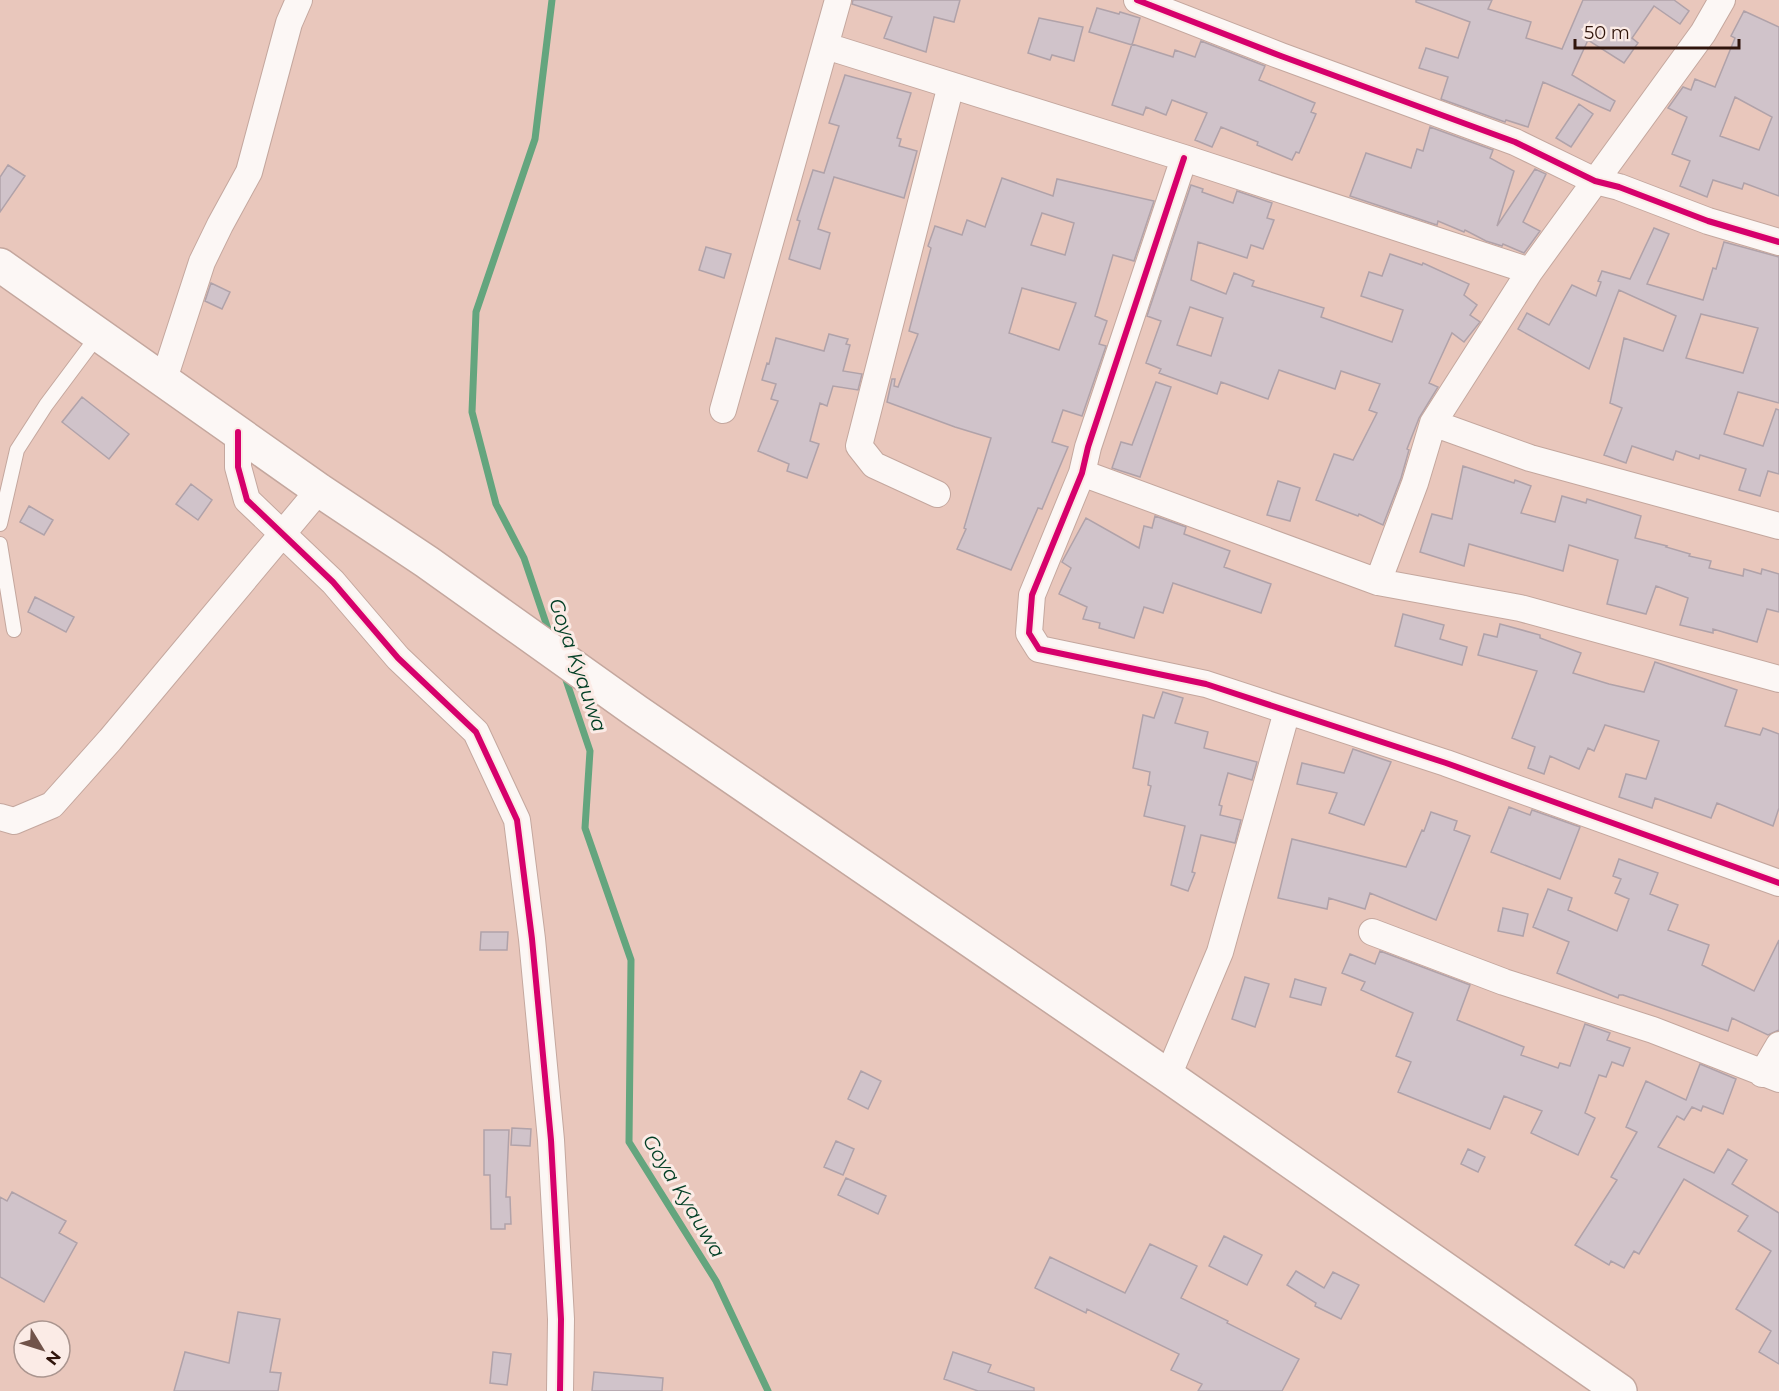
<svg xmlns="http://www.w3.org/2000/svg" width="1779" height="1391" font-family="Montserrat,sans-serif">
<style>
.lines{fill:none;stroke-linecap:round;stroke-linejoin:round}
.stream{stroke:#64a57e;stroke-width:7}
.building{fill:#d0c3ca;stroke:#b0a2a9;stroke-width:1.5;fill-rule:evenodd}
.lane-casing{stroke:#c4a79e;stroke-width:16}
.street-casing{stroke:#c4a79e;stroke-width:28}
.highway-casing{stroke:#c4a79e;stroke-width:36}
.lane{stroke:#fcf7f5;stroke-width:14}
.street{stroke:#fcf7f5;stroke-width:26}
.highway{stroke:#fcf7f5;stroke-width:33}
.cycleway-casing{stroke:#fbebe6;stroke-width:10}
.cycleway{stroke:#d6006c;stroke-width:6}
.labels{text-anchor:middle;stroke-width:6;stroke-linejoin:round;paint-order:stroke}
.water-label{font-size:20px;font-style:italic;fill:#013e24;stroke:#fbebe6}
</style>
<rect width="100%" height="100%" fill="#e9c7bc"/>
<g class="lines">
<path class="stream" d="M550 635 524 558 496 504 472 412 476 312 535 139 552 0
M564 674 590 751 585 828 631 960 629 1142 716 1281 768 1391"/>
</g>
<path class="building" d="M853 0H960L954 22 934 17 926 52 884 38 892 17 852 4Z
M1416 0H1492L1488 9 1531 22 1526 38 1562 49 1583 0H1674L1689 11 1680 24 1654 6 1632 38 1638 43 1624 63 1588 40 1572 75 1615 101 1610 111 1543 82 1528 127 1506 120 1505 122 1441 99 1448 77 1419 68 1426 48 1458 58 1470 22 1416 2Z
M1097 8 1119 14 1120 12 1140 18 1132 45 1089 32Z
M1744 11 1779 27V196L1744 183 1742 189 1713 180 1707 197 1680 186 1690 161 1672 154 1687 117 1668 108 1683 87 1691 90 1695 79 1715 87 1735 38 1731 36ZM1735 97 1772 117 1759 150 1720 136Z
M1039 18 1083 27 1074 61 1052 55 1050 60 1028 53Z
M1201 41 1265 66 1259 80 1315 103 1311 112 1316 114 1299 153 1296 152 1292 160 1257 145 1258 142 1221 127 1212 147 1195 140 1207 113 1172 100 1166 115 1146 107 1143 115 1112 105 1132 44 1173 57 1175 50 1195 57Z
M845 75 911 93 897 138 901 139 899 146 917 151 904 198 834 177 818 229 830 233 820 269 789 259 800 221 797 220 813 170 824 173 839 126 829 123Z
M1579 104 1593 114 1571 147 1556 138Z
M1430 127 1493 150 1490 158 1514 171 1497 226 1535 169 1546 174 1523 222 1540 231 1524 253 1503 244 1502 246 1486 241 1465 230 1464 232 1438 221 1437 225 1350 196 1366 153 1411 168 1417 149 1423 151Z
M8 165 25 176 0 212V177Z
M1002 178 1053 196 1057 179 1154 201 1134 261 1113 255 1095 316 1107 321 1099 344 1106 346 1082 416 1063 410 1052 442 1068 447 1042 509 1038 508 1011 570 957 549 966 529 964 528 991 438 955 427 887 402 892 379H895L894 386 898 387 918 334 909 331 931 248 928 246 935 226 962 235 967 220 985 227ZM1042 213 1074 223 1065 255 1031 245ZM1022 288 1076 303 1059 350 1009 333Z
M1191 185 1203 189 1202 192 1233 203 1237 191 1272 203 1267 218 1274 220 1263 249 1251 245 1247 258 1198 242 1191 280 1226 294 1234 273 1254 281 1252 286 1324 308 1321 317 1392 342 1403 310 1361 296 1369 272 1382 276 1390 254 1422 265 1423 263 1469 284 1464 295 1477 305 1470 315 1480 322 1464 342 1452 333 1429 383 1438 387 1419 418 1407 449 1409 450 1401 478 1383 525 1359 514 1358 516 1316 500 1334 454 1353 460 1377 413 1369 410 1380 384 1341 371 1335 389 1279 370 1268 399 1221 382 1217 394 1159 373 1161 369 1146 363 1161 321 1147 316ZM1190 307 1223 318 1211 356 1177 345Z
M1654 228 1669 234 1647 284 1703 300 1713 268 1716 269 1724 242 1779 257V403L1738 392 1724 434 1763 446 1776 409 1779 410V474L1768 471 1760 496 1739 490 1746 469 1700 455 1699 459 1676 451 1673 460 1632 446 1626 463 1604 455 1622 408 1610 403 1624 338 1663 351 1676 316 1619 290 1589 369 1518 329 1527 313 1549 325 1572 285 1596 296 1601 282 1598 281 1602 271 1630 279ZM1701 314 1758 328 1743 373 1686 358Z
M706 247 731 254 724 278 699 270Z
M211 283 230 292 222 309 205 301Z
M829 334 848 339 846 344 850 345 843 371 862 374 858 390 833 386 827 406 820 403 810 441 819 444 807 478 787 471 789 464 758 451 778 401 771 399 776 384 762 380 767 363 769 364 776 338 824 351Z
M1156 382 1171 387 1140 477 1112 468 1121 442 1132 445Z
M82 397 129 434 109 459 62 422Z
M1463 466 1514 483 1515 480 1531 486 1521 513 1555 522 1562 496 1586 503 1587 499 1641 516 1635 538 1667 546 1666 547 1690 554 1689 556 1711 561 1709 568 1743 576 1744 569 1761 574 1762 569 1779 574V612L1767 609 1757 642 1713 629V633L1680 625 1688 598 1656 586 1646 614 1607 604 1618 560 1569 545 1563 571 1469 544 1464 566 1420 552 1432 514 1452 519Z
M1278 481 1300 488 1290 521 1267 515Z
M191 484 212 500 198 520 176 504Z
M29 506 53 520 44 535 20 522Z
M1155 516 1186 527 1184 534 1230 551 1224 567 1271 584 1261 613 1173 583 1163 613 1144 607 1134 638 1099 628 1100 623 1083 619 1087 607 1059 594 1071 568 1062 562 1086 518 1139 548 1144 526 1152 528Z
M35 597 74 617 66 632 28 612Z
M1403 614 1444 625 1440 639 1467 647 1462 665 1395 646Z
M1500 624 1540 635V638L1581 653 1573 673 1609 684 1644 692 1655 662 1737 690 1725 726 1760 735 1763 728 1779 734V808L1773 826 1717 803 1711 818 1655 798 1652 808 1619 797 1626 774 1646 779 1659 741 1605 725 1594 751 1588 748 1579 769 1550 756 1544 774 1528 768 1535 747 1512 738 1537 671 1478 655 1484 634 1497 637Z
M1163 692 1183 698 1175 723 1208 732 1204 748 1257 762 1252 780 1228 773 1219 805 1222 806 1220 815 1241 820 1235 843 1201 835 1192 872 1195 873 1188 891 1171 885 1185 826 1144 816 1151 786 1148 785 1150 772 1133 768 1143 715 1154 718Z
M1353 749 1391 762 1364 825 1329 813 1337 793 1297 784 1302 763 1344 773Z
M1509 807 1530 815 1532 810 1580 827 1560 879 1491 852Z
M1431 812 1457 821 1454 830 1470 836 1436 920 1370 893 1365 909 1329 898 1327 909 1278 898 1292 839 1406 867 1422 830 1424 831Z
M1619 859 1658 873 1650 894 1678 905 1668 930 1709 945 1702 965 1754 991 1779 940V1030L1768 1035 1732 1018 1728 1031 1623 995H1619L1618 998 1557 973 1569 942 1533 927 1548 889 1572 898 1568 910 1617 931 1629 899 1615 893 1621 879 1613 876Z
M1503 908 1528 914 1523 936 1498 931Z
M481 932H508L507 950H480Z
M1380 951 1470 985 1457 1020 1524 1047 1521 1055 1558 1068 1560 1063 1570 1066 1585 1024 1610 1033 1607 1040 1630 1048 1623 1066 1612 1062 1606 1077 1599 1075 1585 1113 1595 1118 1578 1155 1531 1133 1542 1111 1504 1096 1490 1129 1398 1092 1411 1062 1396 1056 1413 1013 1361 990 1365 982 1342 973 1350 954 1375 964Z
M1245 977 1269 984 1255 1027 1232 1019Z
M1295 979 1326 988 1321 1005 1290 997Z
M1700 1064 1736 1079 1723 1114 1703 1106 1701 1111 1692 1107 1684 1120 1677 1116 1658 1147 1714 1173 1728 1149 1747 1160 1732 1184 1779 1213V1364L1759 1352 1771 1331 1736 1309 1771 1251 1738 1231 1748 1216 1684 1179 1639 1254 1634 1251 1624 1268 1611 1261 1609 1265 1575 1245 1617 1180 1611 1177 1637 1132 1626 1127 1646 1081 1686 1100Z
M861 1071 881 1081 868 1109 848 1099Z
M512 1128 531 1129 530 1146 511 1145Z
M484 1130H509L506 1197H510L511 1224H505V1229H491L490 1175H484Z
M836 1141 854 1149 843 1175 824 1167Z
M1468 1149 1485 1157 1478 1172 1461 1164Z
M846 1178 886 1196 878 1214 838 1195Z
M12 1192 66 1221 59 1233 77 1243 44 1302 0 1277V1197L7 1201Z
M1224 1236 1262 1255 1247 1285 1209 1266Z
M1150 1244 1197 1266 1181 1298 1228 1321 1227 1323 1299 1359 1282 1391H1198L1202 1384 1171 1370 1179 1354 1087 1309 1086 1313 1035 1288 1050 1257 1125 1293Z
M1296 1271 1324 1288 1333 1272 1359 1285 1341 1319 1315 1306 1316 1303 1287 1285Z
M238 1312 280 1319 270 1372 281 1373 278 1391H174L185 1352 229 1363Z
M493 1352 511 1354 507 1385 490 1383Z
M953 1352 991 1365 988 1372 1034 1388V1391H978L944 1379Z
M594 1372 663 1378 662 1391H592Z"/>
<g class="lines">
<defs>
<path id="lane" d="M0 524 17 450 46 405 99 334
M0 544 14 630"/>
<path id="street" d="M1137 0 1281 56 1515 142 1595 181 1619 187 1708 221 1779 242
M826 46 1184 158 1530 271
M1184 158 1088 447 1082 473 1032 595 1029 633 1039 649 1206 684 1446 763 1779 883
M164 379 202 262 220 225 249 172 289 23 299 0
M723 410 838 0
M1433 423 1530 458 1779 526
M238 432V467L247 500 333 582 398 658 476 732 517 820 532 939 551 1140 561 1319 560 1391
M1082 473 1378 582 1520 608 1779 679
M937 494 874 465 859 446 951 85
M1378 582 1415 483 1433 423 1530 271 1703 33 1722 0
M0 817 14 821 52 805 110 740 319 490
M1372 932 1504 982 1653 1030 1779 1079
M1762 1074 1779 1045
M1168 1076 1220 952 1287 711"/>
<path id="highway" d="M0 265 319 490 427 562 636 711 1168 1076 1620 1391"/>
</defs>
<use href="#lane" class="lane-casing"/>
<use href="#street" class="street-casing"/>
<use href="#highway" class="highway-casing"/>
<use href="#lane" class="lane"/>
<use href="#street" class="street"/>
<use href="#highway" class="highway"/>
<defs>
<path id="cycleway" d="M1137 0 1281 56 1515 142 1595 181 1619 187 1708 221 1779 242
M1184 158 1088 447 1082 473 1032 595 1029 633 1039 649 1206 684 1446 763 1779 883
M238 432V467L247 500 333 582 398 658 476 732 517 820 532 939 551 1140 561 1319 560 1391"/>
</defs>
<use href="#cycleway" class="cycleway-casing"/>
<use href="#cycleway" class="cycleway"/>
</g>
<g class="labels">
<g class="water-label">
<text transform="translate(578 665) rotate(71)" y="7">Goya Kyauwa</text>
<text transform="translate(684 1196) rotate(59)" y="7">Goya Kyauwa</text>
</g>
</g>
<g transform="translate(42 1349) rotate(128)"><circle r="28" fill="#fbebe6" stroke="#aa958f" stroke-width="1.5"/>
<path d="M0-4.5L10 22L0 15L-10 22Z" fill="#71534a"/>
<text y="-9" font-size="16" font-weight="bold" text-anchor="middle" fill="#30150c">N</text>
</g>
<path d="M1575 39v9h164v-9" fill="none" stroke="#30150c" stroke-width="3"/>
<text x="1584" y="39" font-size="18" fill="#30150c" stroke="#fbebe6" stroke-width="4.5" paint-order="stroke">50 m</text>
</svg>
